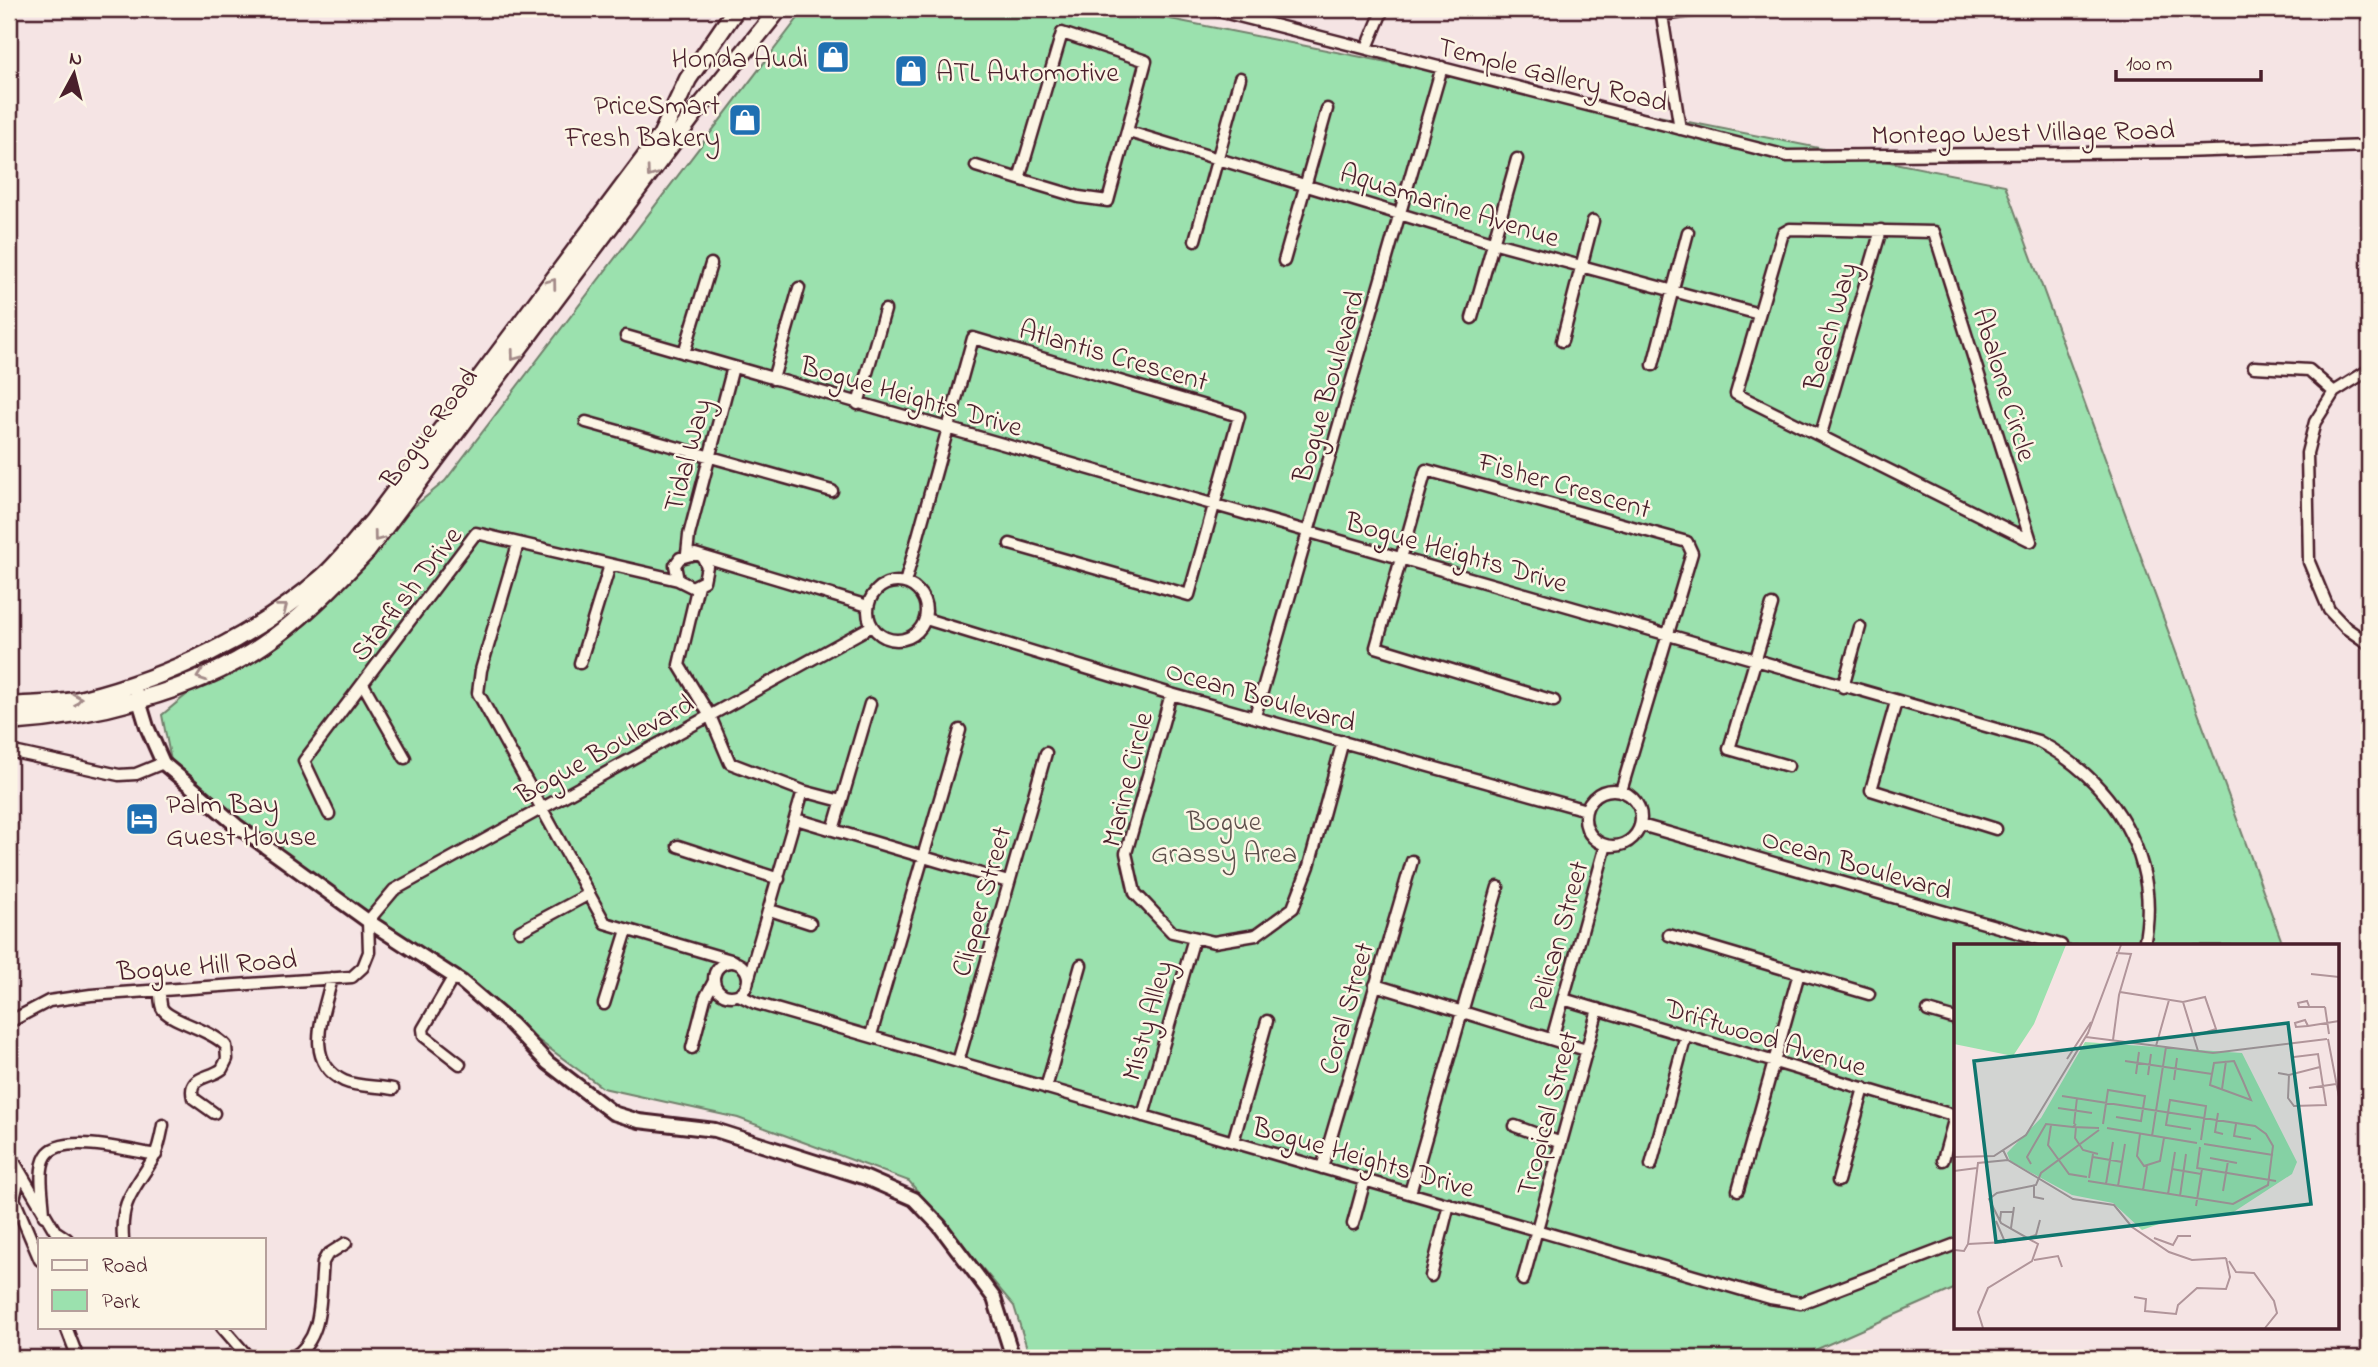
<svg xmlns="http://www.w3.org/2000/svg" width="2378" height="1367" font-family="'Indie Flower',sans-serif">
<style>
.green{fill:#9be1ae;stroke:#72806c;stroke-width:2}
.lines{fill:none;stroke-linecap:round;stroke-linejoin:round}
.minor-casing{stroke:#4a1f2b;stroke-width:15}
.tertiary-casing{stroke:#4a1f2b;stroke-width:18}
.primary-casing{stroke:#4a1f2b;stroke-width:21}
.minor{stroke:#fcf5e5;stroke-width:10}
.tertiary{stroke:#fcf5e5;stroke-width:12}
.primary{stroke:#fcf5e5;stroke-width:16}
.oneway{stroke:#a38a88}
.labels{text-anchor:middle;stroke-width:5;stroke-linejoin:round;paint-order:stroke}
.poi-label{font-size:28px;fill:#4a1f2b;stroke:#fcf5e5;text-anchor:end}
.street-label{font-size:28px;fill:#4a1f2b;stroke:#fcf5e5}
.park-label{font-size:28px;fill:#5e504c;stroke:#fcf5e5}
.inset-road{fill:none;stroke:#b1959a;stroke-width:2}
.view{fill:#0f766e;fill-opacity:0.15;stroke:#0f766e;stroke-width:3.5}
.inset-edge{fill:none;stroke:#4a1f2b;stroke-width:3.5}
</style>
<rect width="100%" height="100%" fill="#f5e4e4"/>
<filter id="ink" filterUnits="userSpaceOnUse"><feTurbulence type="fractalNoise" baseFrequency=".0143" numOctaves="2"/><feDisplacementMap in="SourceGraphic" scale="14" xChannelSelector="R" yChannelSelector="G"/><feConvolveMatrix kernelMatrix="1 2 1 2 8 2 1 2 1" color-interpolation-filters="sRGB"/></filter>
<g filter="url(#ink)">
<path class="green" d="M805 9H1120L2005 185 2283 945H1956V1288L1797 1358H1745L1719 1355H1644L1631 1358H1030L1014 1306 909 1181 738 1118 603 1088 173 771 162 715 445 481Z"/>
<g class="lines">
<defs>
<path id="minor" d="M1211 9 1787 156 2181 152 2369 146
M1661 9 1680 129
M1662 15 1706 9
M1062 33 1146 61 1108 201 1079 197 1019 179Z
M1367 48 1383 9
M1129 132 1492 242 1759 314
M976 166 1019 179
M1790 229 1934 232 2031 541 1736 394 1783 233Z
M1195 240 1240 78
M1284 261 1327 109
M1472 318 1517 159
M626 336 2038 741C2113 781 2162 858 2144 945
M1562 341 1593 221
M684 353 711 264
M1653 365 1688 232
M2254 367 2309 370 2334 392
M2369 370 2334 392 2315 422 2307 453 2309 562 2329 610 2346 628 2369 644
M773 379 799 288
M858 404 885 310
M586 422 832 491
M1821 434 1881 230
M518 544 481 670 478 693 605 923 734 961
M687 554 689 535 733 367
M703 558 707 566 704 581 692 587 678 580 675 565 680 558 695 554 868 606
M868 611a29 29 0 1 1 58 0a29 29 0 1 1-58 0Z
M905 583 973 338 1239 416 1189 595 1010 544
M698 585 679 665 710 716 730 763 803 791 841 801
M1772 605 1729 749 1788 766
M926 619 1171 694 1586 810
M580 663 610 565
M363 684 405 758
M1843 687 1860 627
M1171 694 1126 853 1135 893 1172 932 1214 942 1256 935 1293 908 1309 866 1343 741
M1554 701 1376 647 1426 470 1687 542 1692 553 1621 791
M1896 702 1871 790 1996 829
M1255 716 1442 67
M9 751 119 775 136 774 163 763
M1585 818a28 28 0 1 1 56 0a28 28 0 1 1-56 0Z
M329 814 304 761 476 533 678 580
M796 819 1008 882
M1641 825 2061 945
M833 830 870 704
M678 846 779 879
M770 910 810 923
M520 931 589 894
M1669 935 1869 994
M714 979a17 17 0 1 1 34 0a17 17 0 1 1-34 0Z
M454 976 423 1029 424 1036 460 1064
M749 977 803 791
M332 978C324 1013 302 1061 344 1081 357 1087 378 1086 393 1089
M1375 985 1586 1050
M160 990C160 995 160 1003 162 1008 168 1021 211 1029 226 1046L227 1059 222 1069C209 1079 187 1076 193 1098L214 1113
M739 995 755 1003 1770 1298 1801 1303 1956 1244
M1563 999 1956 1116
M604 1004 627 930
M1928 1011 1956 1019
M9 1022 49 1001 91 995 352 977 363 967 369 952 368 921 394 890 872 626
M871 1035 960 730
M1552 1039 1606 845
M692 1048 705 998 714 981
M958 1062 1046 753
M1046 1088 1081 965
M1143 1116 1194 938
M1515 1126 1561 1143
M1233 1142 1267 1021
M9 1153 55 1231 67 1239
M1943 1160 1956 1113
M1651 1165 1686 1035
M1322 1168 1412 861
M20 1174 14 1199 40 1260
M1838 1181 1864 1088
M1738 1190 1799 973
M1410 1193 1498 887
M44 1216C44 1199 37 1171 46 1156 60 1132 132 1151 156 1155
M1353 1224 1365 1180
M123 1239C120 1199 135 1190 154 1157 159 1148 161 1135 163 1125
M1431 1276 1449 1204
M1523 1280 1598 1009
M66 1327 76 1353 73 1358
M222 1327 249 1358
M292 1358C325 1338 319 1297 323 1262L327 1255 346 1243"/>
<path id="tertiary" d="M137 694 147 727 163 763 188 784 237 826 368 921 462 982 511 1024 548 1063 613 1113 639 1121 715 1130 866 1178 914 1199 939 1225 994 1298 1013 1358"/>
<path id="primary" d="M9 706C33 704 60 705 83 699 170 677 256 636 323 577 341 561 357 539 373 521L661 136 688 79 736 9
M9 722C91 717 194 692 263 645 302 619 335 584 367 551L691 118 779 9"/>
</defs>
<use href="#minor" class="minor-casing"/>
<use href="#tertiary" class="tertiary-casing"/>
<use href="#primary" class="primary-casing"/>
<use href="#minor" class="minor"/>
<use href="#tertiary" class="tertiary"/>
<use href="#primary" class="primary"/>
</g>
<defs><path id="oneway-chevron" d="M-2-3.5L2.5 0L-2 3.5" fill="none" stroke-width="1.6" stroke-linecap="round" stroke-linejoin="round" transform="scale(1.75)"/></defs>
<g class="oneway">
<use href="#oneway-chevron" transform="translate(651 173) rotate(126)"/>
<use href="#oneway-chevron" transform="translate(552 283) rotate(-53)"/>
<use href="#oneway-chevron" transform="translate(515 356) rotate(127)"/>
<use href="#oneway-chevron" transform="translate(378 537) rotate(127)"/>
<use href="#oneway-chevron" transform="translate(283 608) rotate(-38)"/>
<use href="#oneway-chevron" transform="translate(201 676) rotate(160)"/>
<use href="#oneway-chevron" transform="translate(77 699) rotate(-9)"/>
</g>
</g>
<defs>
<symbol id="shop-square" viewBox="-11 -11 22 22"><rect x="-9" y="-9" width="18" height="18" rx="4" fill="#1f6fb2" stroke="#fcf5e5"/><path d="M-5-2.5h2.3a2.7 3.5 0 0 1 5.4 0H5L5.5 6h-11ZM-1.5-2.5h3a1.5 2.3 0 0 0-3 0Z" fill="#fff"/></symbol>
<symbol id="hotel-square" viewBox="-11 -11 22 22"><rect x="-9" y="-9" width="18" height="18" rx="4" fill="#1f6fb2" stroke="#fcf5e5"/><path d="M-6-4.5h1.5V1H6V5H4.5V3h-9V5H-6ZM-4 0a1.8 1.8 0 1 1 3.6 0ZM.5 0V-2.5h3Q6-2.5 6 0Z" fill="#fff"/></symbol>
</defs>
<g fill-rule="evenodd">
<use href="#shop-square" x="814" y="38" width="38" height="38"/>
<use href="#shop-square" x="892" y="52" width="38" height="38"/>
<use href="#shop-square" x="726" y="101" width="38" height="38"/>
<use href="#hotel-square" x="123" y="800" width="38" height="38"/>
</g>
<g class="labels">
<g class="poi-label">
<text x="808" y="67">Honda Audi</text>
<text x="936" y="81" text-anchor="start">ATL Automotive</text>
<text x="720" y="114">PriceSmart<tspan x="720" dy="32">Fresh Bakery</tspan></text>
<text x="166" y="813" text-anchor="start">Palm Bay<tspan x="166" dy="32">Guest House</tspan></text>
</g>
<g class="street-label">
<text transform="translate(1553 73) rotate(14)" y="10">Temple Gallery Road</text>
<text transform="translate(2023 131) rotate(-1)" y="10">Montego West Village Road</text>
<text transform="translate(1450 204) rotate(17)" y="10">Aquamarine Avenue</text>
<text transform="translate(1829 326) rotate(-74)" y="10">Beach Way</text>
<text transform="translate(1114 354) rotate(16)" y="10">Atlantis Crescent</text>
<text transform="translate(2006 384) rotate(73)" y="10">Abalone Circle</text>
<text transform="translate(1327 386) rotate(-74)" y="10">Bogue Boulevard</text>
<text transform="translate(912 395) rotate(16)" y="10">Bogue Heights Drive</text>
<text transform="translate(428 427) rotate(-53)" y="10">Bogue Road</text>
<text transform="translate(686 455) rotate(-75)" y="10">Tidal Way</text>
<text transform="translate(1565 484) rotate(16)" y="10">Fisher Crescent</text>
<text transform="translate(1457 551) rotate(16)" y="10">Bogue Heights Drive</text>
<text transform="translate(405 593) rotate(-52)" y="10">Starfish Drive</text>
<text transform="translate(1261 695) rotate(16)" y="10">Ocean Boulevard</text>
<text transform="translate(604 748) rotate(-29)" y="10">Bogue Boulevard</text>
<text transform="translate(1126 779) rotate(-76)" y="10">Marine Circle</text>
<text transform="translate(1857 863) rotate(16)" y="10">Ocean Boulevard</text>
<text transform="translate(980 901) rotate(-74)" y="10">Clipper Street</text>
<text transform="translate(1557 936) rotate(-74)" y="10">Pelican Street</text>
<text transform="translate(207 964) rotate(-4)" y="10">Bogue Hill Road</text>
<text transform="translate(1345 1008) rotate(-74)" y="10">Coral Street</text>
<text transform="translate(1146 1020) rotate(-74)" y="10">Misty Alley</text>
<text transform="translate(1766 1036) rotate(17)" y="10">Driftwood Avenue</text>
<text transform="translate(1546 1113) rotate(-75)" y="10">Tropical Street</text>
<text transform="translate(1364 1156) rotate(16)" y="10">Bogue Heights Drive</text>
</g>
<g class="park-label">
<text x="1224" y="830">Bogue<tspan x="1224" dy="32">Grassy Area</tspan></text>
</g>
</g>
<g transform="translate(1954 944)">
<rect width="385" height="385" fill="#f5e4e4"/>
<path d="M0 1H112L80 80 59 112 0 100ZM131 98 288 109 343 218 338 230 278 269 216 276 188 286 159 259 118 251 56 217 53 209 87 174Z" fill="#9be1ae"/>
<path class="inset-road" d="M357 30 385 33M166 48 229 58 251 53 262 85 240 92M229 58 244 107M355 62 353 57 344 59 345 63H371M371 63 375 90M354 82 351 76 341 79 342 83 354 82 385 77M132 93 259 109 373 95M374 95 385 153M159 96 165 51 177 10 162 9M202 102 215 56M113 115 137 78M171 117 258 130M280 117 289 137 297 156 256 141 260 119ZM324 129 335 131 366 123M182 130 185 108M194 131 197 110M335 131 334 154 340 162 372 161 364 110 340 113M220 136 223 114M355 144 382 140M268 145 272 117M108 152 301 182 312 190 319 202 314 241 279 260 134 237M104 164 138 169M264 169 261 188 269 190M120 180 123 154M122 180 119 183 145 184M149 180 154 146 191 152 187 177 162 173M282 180 280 192 297 195M97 181 94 201 115 230 133 233M122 183 121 194 129 206 144 210M153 184 243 199M237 185 212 181 216 156 252 162 247 196M186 190 183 212 190 222 206 217 210 194M198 192 212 103M250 200 319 211M49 206 54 216 119 255 160 261 178 283 215 308 238 316 272 314M0 213 40 212 72 191 134 89 167 1M139 213 168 218M256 214 283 219M77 220 73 213 92 180 119 183M243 224 322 237M218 225 247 230M243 225 246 203M0 227 23 224M135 234 139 210M152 240 159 198M80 241V253L90 255M164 242 171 200M189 246 193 222M269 247 274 217M214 250 221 208M226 252 232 210M242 262 248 225M46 277 47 268H59M57 284 60 263M76 293 82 291 86 276M200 294 219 301 224 292H237M14 300 51 298 42 277M0 306 10 307 14 300 24 219 54 216M80 316 104 312 108 323M275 317 282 328 300 329 320 357 323 369 311 384M180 353 192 355 191 367 222 370 224 361 243 344 272 345 276 333 272 314M29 384 24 368 34 344 78 317 84 300 47 279 35 255 43 249 82 241 87 229 145 186"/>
<path class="view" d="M334 79 357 260 42 298 20 117Z"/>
<rect width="385" height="385" class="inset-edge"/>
</g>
<rect width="2378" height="1367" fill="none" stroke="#fcf5e5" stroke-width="35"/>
<rect x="18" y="18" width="2343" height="1332" fill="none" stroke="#4a1f2b" stroke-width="2.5" filter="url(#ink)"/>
<rect x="38" y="1238" width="228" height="91" fill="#fcf5e5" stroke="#b59f9b" stroke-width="2"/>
<rect x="52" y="1260" width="35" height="10" fill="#fcf5e5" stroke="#b59f9b" stroke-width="2"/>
<text x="102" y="1272" font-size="21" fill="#4a1f2b">Road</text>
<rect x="52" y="1290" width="35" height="21" fill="#9be1ae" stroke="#b59f9b" stroke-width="2"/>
<text x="102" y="1308" font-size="21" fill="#4a1f2b">Park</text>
<g transform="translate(74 74) rotate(7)" stroke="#fcf5e5" stroke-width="5" paint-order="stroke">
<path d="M0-5L12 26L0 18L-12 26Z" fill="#4a1f2b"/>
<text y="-10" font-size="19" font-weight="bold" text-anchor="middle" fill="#4a1f2b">N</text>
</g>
<path d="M2116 70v10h145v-10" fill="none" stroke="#4a1f2b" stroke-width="3.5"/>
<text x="2126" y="70" font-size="21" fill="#4a1f2b" stroke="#fcf5e5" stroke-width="5" paint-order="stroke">100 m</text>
</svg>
